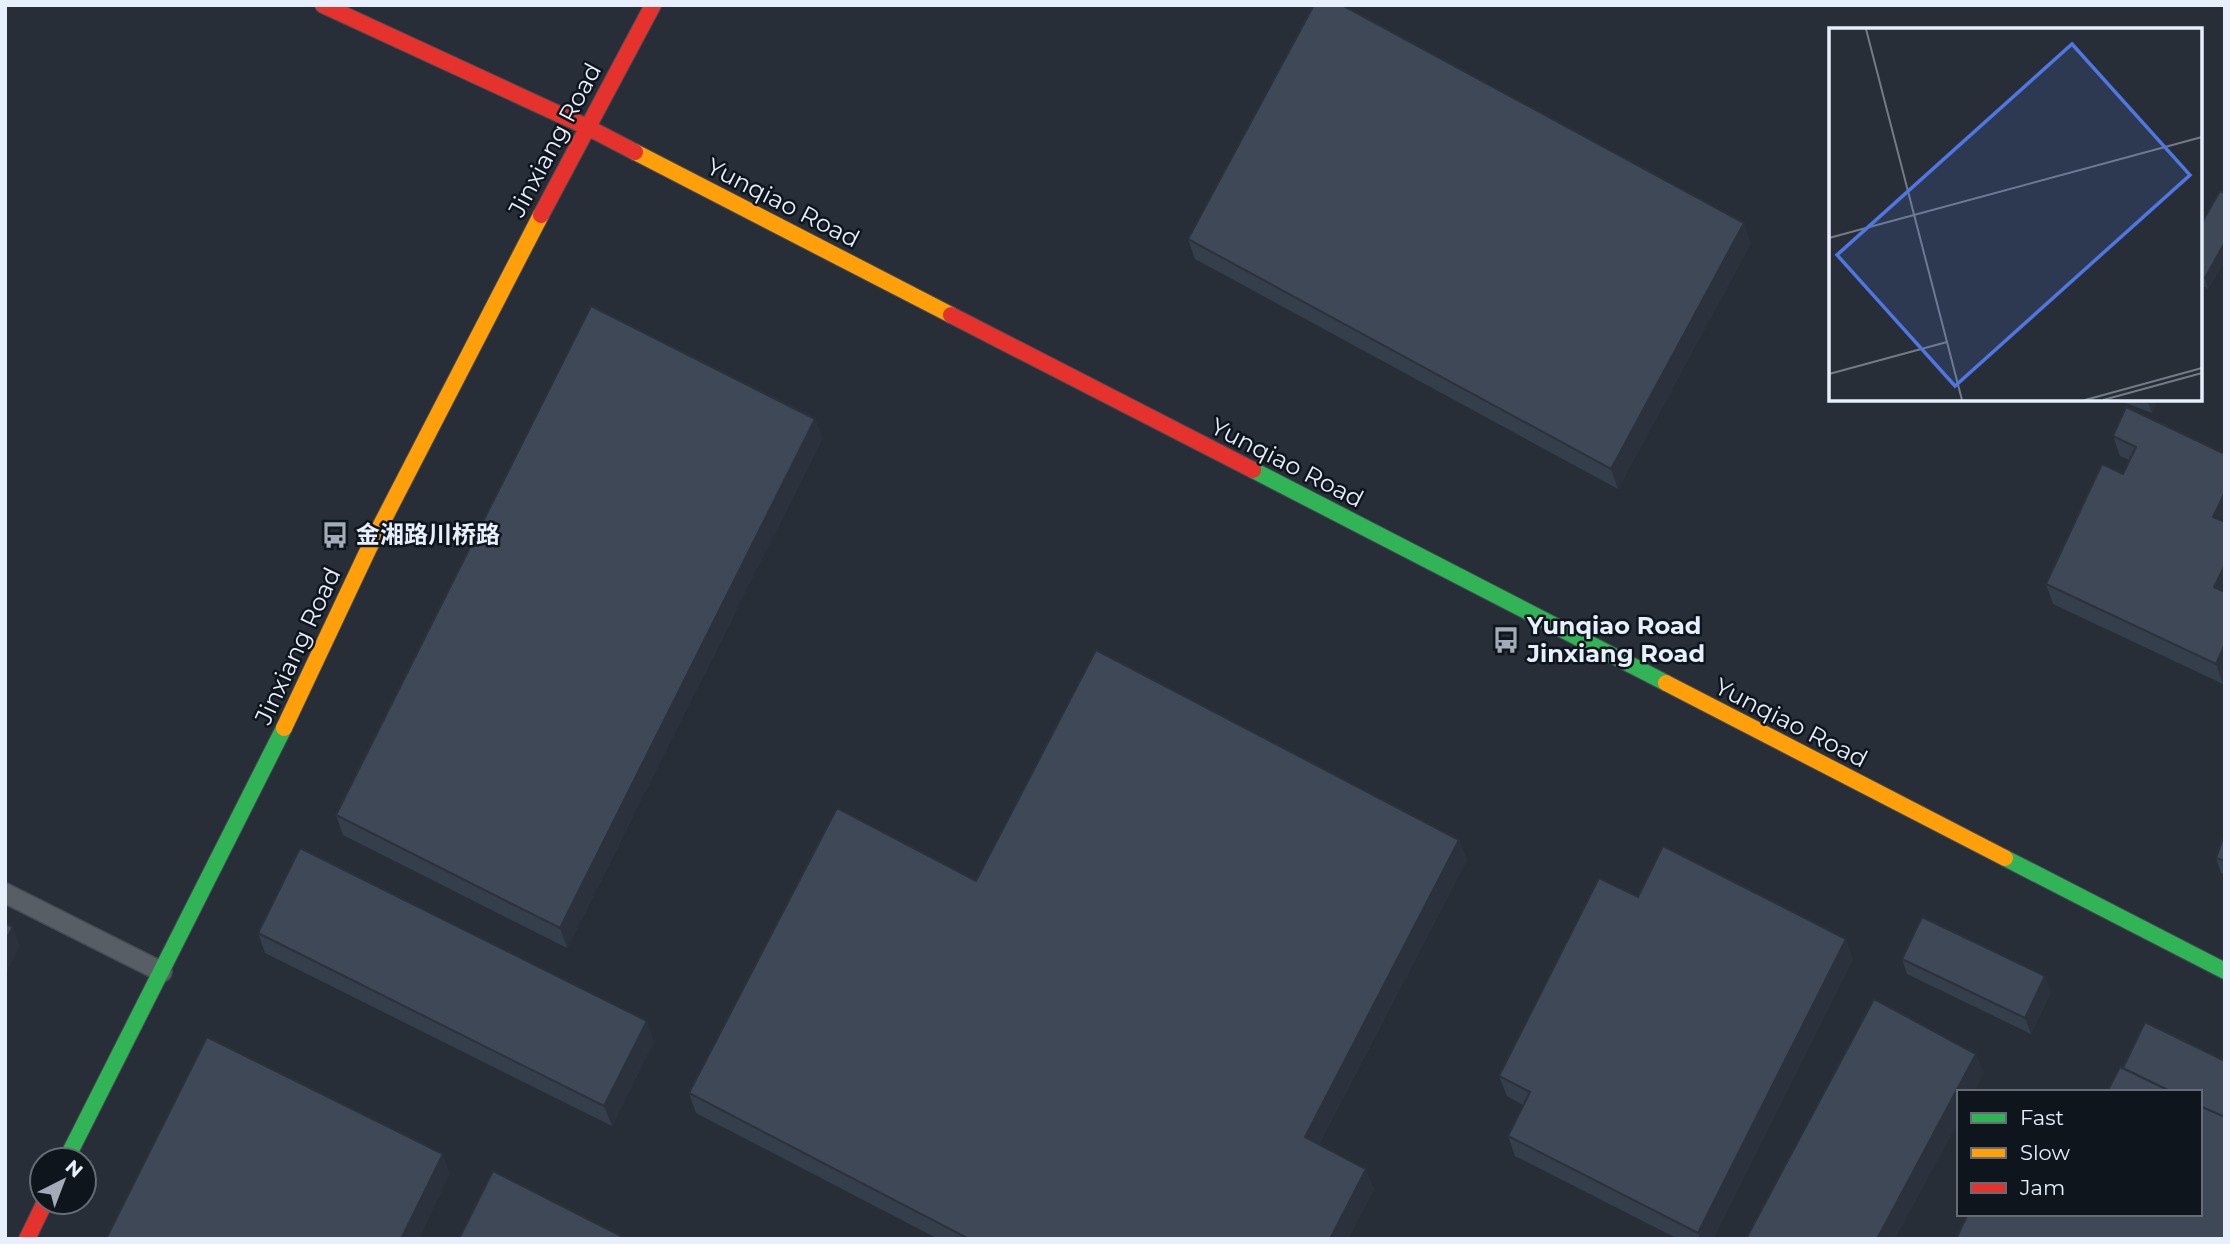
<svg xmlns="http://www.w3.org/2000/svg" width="2230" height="1244" font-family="Montserrat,'Noto Sans SC',sans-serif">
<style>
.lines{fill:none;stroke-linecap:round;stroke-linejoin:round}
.lane-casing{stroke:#444a53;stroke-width:22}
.fast-casing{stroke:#444a53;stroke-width:18}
.slow-casing{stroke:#444a53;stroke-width:18}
.jam-casing{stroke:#444a53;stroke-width:18}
.lane{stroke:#585e66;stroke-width:19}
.fast{stroke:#30b455;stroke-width:16}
.slow{stroke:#ff9f0a;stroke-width:16}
.jam{stroke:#e5322d;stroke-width:16}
.wall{fill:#353e4b}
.shaded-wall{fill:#2b323d}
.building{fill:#3e4857;stroke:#2b323d;stroke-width:2}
.labels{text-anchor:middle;stroke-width:5;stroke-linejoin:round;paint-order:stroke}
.street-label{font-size:24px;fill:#e6effb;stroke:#0f151d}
.poi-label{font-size:24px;font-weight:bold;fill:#e6effb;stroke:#0f151d;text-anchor:start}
.inset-road{fill:none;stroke:#737b86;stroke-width:2}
.view{fill:#4f76e1;fill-opacity:0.15;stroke:#4f76e1;stroke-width:3.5}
.inset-edge{fill:none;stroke:#e6effb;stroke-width:3.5}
</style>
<rect width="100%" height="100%" fill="#272e38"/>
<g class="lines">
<defs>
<path id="lane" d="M5 893 162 972"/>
<path id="fast" d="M1253 470 1666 683
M2005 858 2225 971
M66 1160 284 728"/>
<path id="slow" d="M635 152 951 315
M1666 683 2005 858
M284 728 369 548 541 215"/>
<path id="jam" d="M323 5 587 127 635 152
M541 215 653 5
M951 315 1253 470
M27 1239 45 1202"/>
</defs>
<use href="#lane" class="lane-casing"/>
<use href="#fast" class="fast-casing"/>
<use href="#slow" class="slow-casing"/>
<use href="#jam" class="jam-casing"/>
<use href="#lane" class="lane"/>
<use href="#fast" class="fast"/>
<use href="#slow" class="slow"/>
<use href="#jam" class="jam"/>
</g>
<path class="wall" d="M2225 193V260L2208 289 2200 284V226Z
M1188 239 1751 243 1618 489 1195 259Z
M2122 399H2158L2152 413 2123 402Z
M815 419 822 439 567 948 343 835 336 815Z
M2113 436 2225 454V680L2223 684 2053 604 2046 584 2123 474 2129 460 2120 456Z
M2225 833V875L2221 873 2216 858Z
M1459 840 1467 860 1319 1144 1374 1189 1348 1239H938L696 1113 689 1093 976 881Z
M1638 897 1853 959 1713 1239H1678L1515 1156 1508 1136 1523 1105 1507 1096 1499 1076Z
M258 933 654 1041 612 1126 265 953Z
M1902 959 2051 992 2031 1034 1907 974Z"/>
<path class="shaded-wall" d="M1744 223 1751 243 1618 489 1611 469Z
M2225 242V260L2208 289 2205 278Z
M2150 399H2158L2152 413 2148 402Z
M815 419 822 439 567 948 560 928Z
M2225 492V528L2213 517Z
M2225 565V600L2214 587Z
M2225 644V680L2223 684 2216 664Z
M1459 840 1467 860 1312 1157 1305 1137Z
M13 927 20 947 5 975V941Z
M1846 939 1853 959 1713 1239H1701L1698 1233Z
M2045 976 2051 992 2031 1034 2025 1018Z
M647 1021 654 1041 612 1126 604 1106Z
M1976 1054 1984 1074 1974 1092H1959V1121L1895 1239H1877Z
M443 1154 450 1174 419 1239H401Z
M1366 1169 1374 1189 1348 1239H1330Z"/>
<path class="building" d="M1314 5H1342L1744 223 1611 469 1188 239Z
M2220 191 2225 193V242L2205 278 2200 275V226Z
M591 306 815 419 560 928 336 815Z
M2140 399H2150L2148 402Z
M2126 407 2225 454V492L2213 517 2225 522V565L2214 587 2225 592V644L2216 664 2046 584 2102 464 2123 474 2136 447 2113 436Z
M1096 650 1459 840 1305 1137 1366 1169 1330 1239H969L689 1093 837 808 976 881Z
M2225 833V861L2216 858Z
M1663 846 1846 939 1698 1233 1508 1136 1530 1092 1499 1076 1599 878 1638 897Z
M300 848 647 1021 604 1106 258 933Z
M1922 917 2045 976 2025 1018 1902 959Z
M5 923 13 927 5 941Z
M1874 999 1976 1054 1877 1239H1746Z
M2145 1022 2225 1061V1117L2200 1106V1092H2172L2123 1068Z
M207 1037 443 1154 401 1239H106Z
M2120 1067 2172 1092H2107Z
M2200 1106 2225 1117V1239H1956L1968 1214H2200Z
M493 1171 627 1239H459Z"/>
<defs>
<symbol id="bus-bare" viewBox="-9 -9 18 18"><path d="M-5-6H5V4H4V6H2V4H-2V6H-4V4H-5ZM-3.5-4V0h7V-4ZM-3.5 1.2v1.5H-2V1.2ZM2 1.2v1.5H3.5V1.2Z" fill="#a3abb7" stroke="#0f151d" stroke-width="2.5" paint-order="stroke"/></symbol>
</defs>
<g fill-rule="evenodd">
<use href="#bus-bare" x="316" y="516" width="38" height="38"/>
<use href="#bus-bare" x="1487" y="621" width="38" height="38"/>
</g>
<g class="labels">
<g class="street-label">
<text transform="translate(555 140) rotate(-62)" y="8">Jinxiang Road</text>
<text transform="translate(783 203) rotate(27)" y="8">Yunqiao Road</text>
<text transform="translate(1287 463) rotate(27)" y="8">Yunqiao Road</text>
<text transform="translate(298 646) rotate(-65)" y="8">Jinxiang Road</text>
<text transform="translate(1791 723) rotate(27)" y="8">Yunqiao Road</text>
</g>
<g class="poi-label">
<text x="356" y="543">金湘路川桥路</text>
<text x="1527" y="634">Yunqiao Road<tspan x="1527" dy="28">Jinxiang Road</tspan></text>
</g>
</g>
<g transform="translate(1829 28)">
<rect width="373" height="373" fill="#272e38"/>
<path class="inset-road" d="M37 1 133 372M0 210 373 109M0 346 118 314M256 372 373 340M274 372 373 345"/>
<path class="view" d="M243 16 361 147 126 358 8 227Z"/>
<rect width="373" height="373" class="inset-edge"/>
</g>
<rect width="2230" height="1244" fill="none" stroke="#e6effb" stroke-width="14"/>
<rect x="1957" y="1090" width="245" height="126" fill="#0f151d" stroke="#656c76" stroke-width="2"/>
<rect x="1971" y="1113" width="35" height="10" fill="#30b455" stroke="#656c76" stroke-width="2"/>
<text x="2020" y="1125" font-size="21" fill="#e6effb">Fast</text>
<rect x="1971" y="1148" width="35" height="10" fill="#ff9f0a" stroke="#656c76" stroke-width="2"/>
<text x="2020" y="1160" font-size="21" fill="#e6effb">Slow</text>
<rect x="1971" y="1183" width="35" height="10" fill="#e5322d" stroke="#656c76" stroke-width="2"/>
<text x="2020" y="1195" font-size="21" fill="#e6effb">Jam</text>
<g transform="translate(63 1181) rotate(42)"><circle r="33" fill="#0f151d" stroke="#656c76" stroke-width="2"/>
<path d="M0-5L12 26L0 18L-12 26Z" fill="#a3abb7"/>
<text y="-10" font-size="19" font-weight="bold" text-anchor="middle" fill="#e6effb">N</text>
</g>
</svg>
